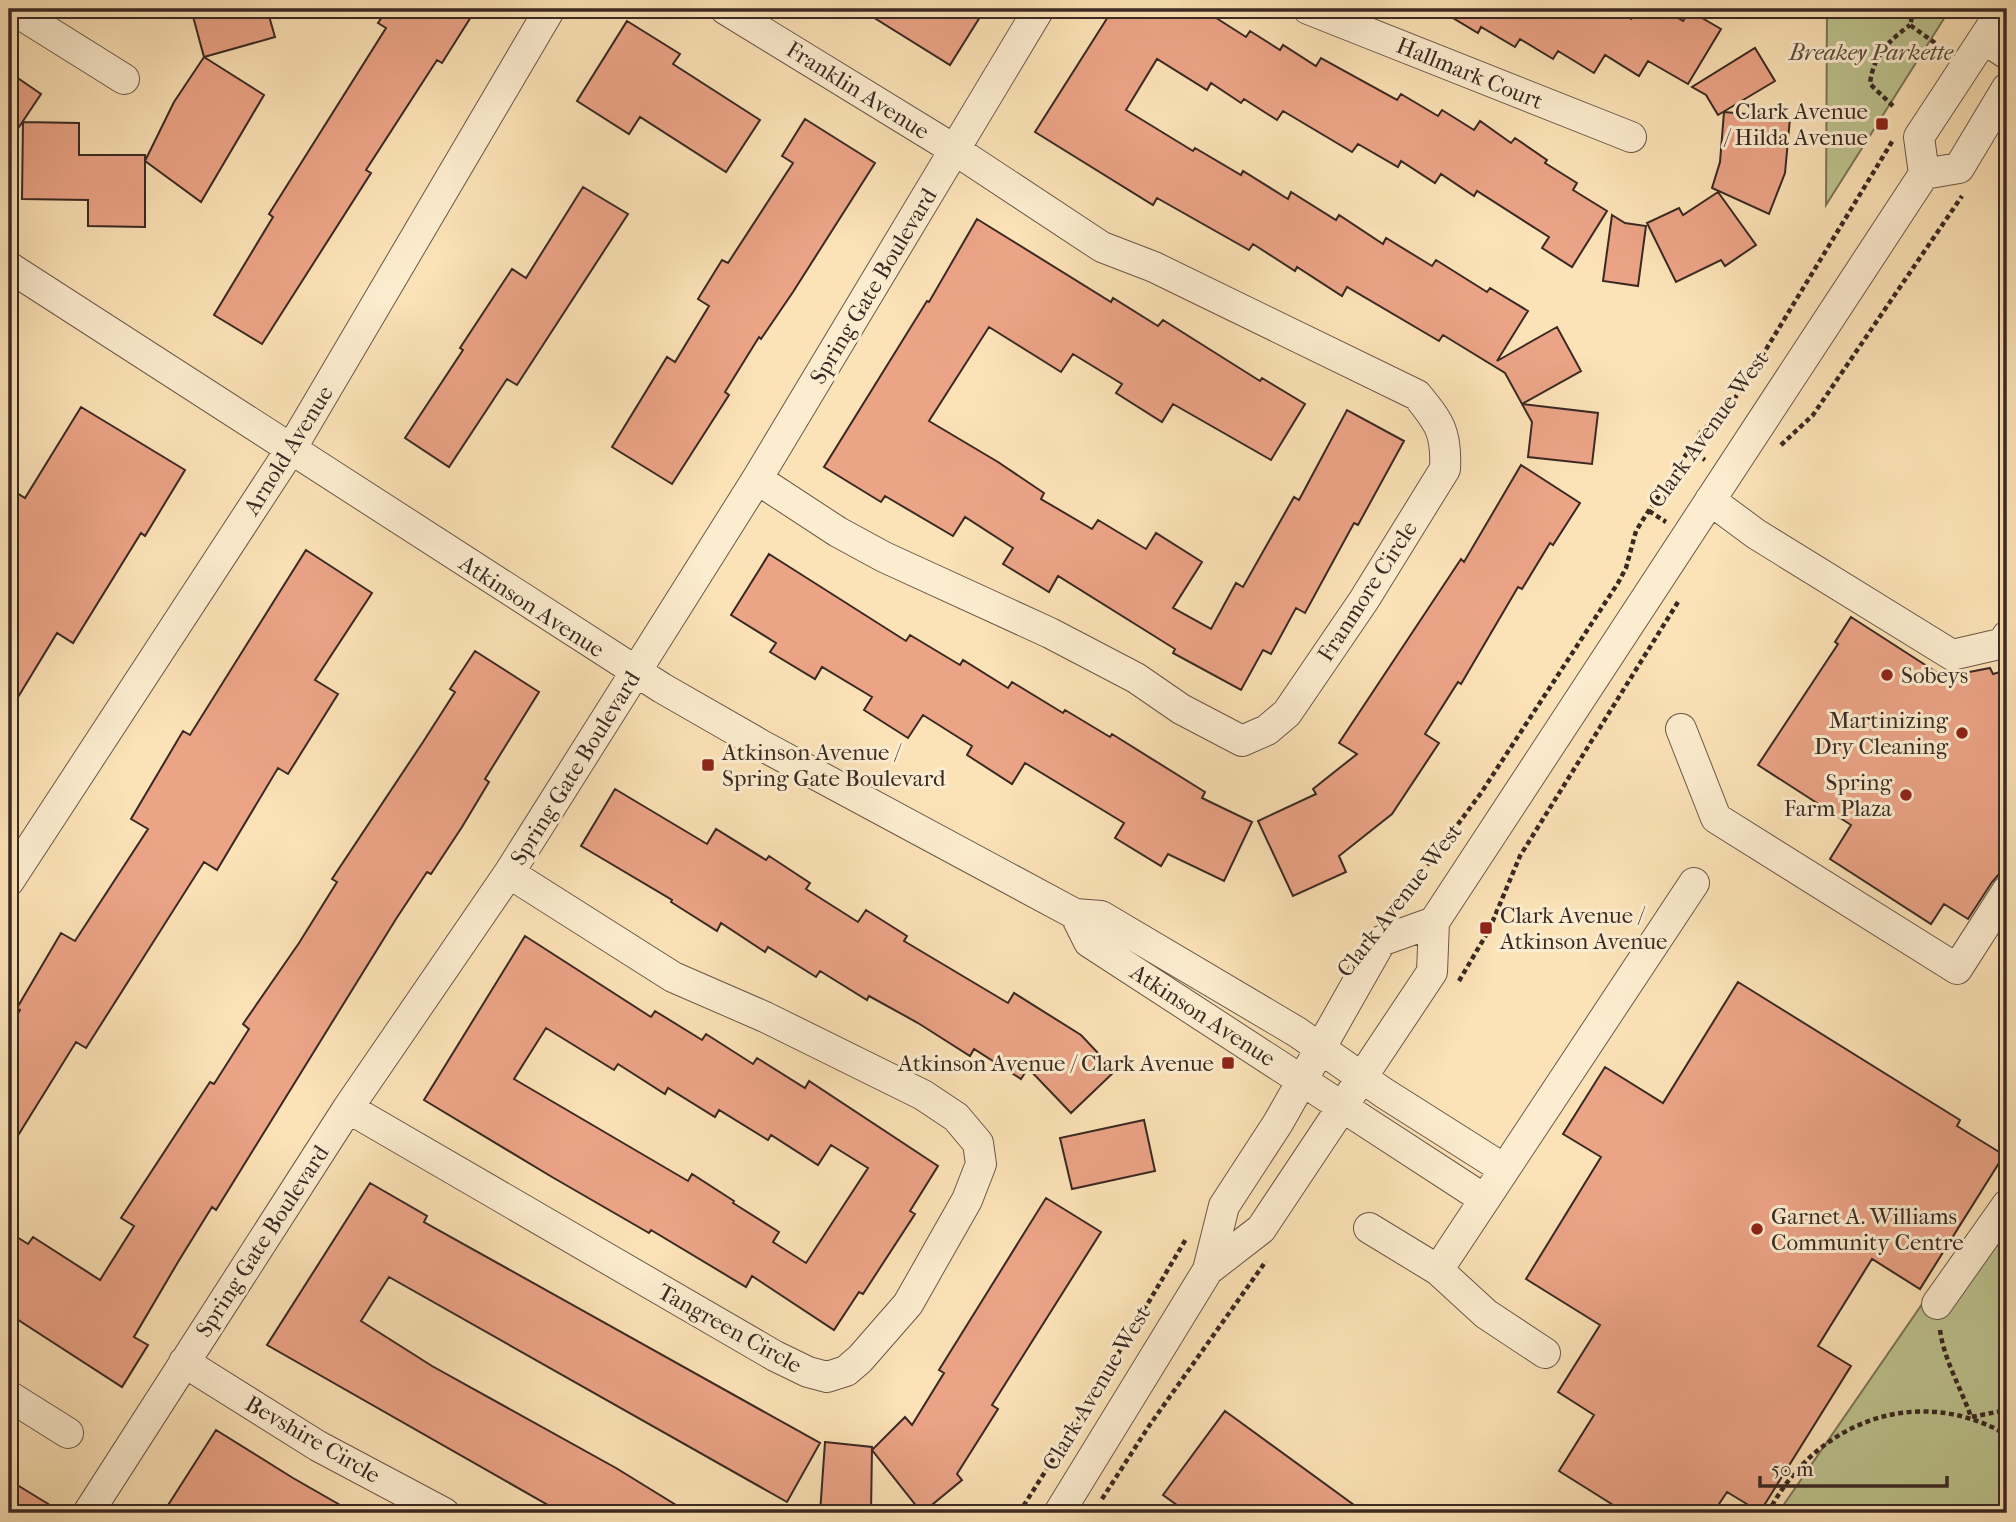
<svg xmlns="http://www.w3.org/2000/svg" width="2016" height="1522" font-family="'IM FELL French Canon',serif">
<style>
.green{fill:#bdc490;stroke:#7c765a;stroke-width:2}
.building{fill:#eca487;stroke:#3a2923;stroke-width:2;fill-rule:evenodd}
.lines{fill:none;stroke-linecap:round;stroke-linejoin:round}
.minor-casing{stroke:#6a5848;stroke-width:32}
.path{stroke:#3a2923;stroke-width:4.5;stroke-dasharray:5 3.5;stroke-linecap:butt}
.minor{stroke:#fdedd0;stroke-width:30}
.poi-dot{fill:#8f2418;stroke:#fdedd0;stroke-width:2.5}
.labels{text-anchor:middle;stroke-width:6;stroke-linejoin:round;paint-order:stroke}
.park-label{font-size:23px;font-style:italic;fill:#5b503e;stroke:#fdedd0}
.street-label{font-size:23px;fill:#3a2923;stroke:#fdedd0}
.poi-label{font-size:23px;fill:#3a2923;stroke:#fdedd0;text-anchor:end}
</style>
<rect width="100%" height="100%" fill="#fce3b7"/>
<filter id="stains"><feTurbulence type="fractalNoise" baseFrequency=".00286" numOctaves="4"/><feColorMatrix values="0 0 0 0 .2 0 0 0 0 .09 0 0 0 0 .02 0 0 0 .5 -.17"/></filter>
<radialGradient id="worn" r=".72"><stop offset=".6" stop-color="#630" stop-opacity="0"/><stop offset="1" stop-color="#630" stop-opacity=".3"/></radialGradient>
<path class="green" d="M1827 9H1950L1826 205Z
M2007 1181V1513H1778Z"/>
<path class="building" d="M191 9H267L275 37 204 57Z
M387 9H476L442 63 437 60 366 170 371 173 262 344 214 315 273 217 269 214 386 28 378 23Z
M860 9H985L950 65Z
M1113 9H1202L1246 37 1250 31 1280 50 1283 45 1316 66 1321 58 1397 100 1401 94 1438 116 1442 110 1474 130 1480 121 1511 143 1515 138 1547 160 1545 163 1577 183 1573 190 1607 211 1572 267 1542 248 1549 237 1477 191 1474 196 1441 174 1435 183 1401 161 1398 167 1358 144 1352 152 1283 111 1277 120 1244 99 1241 103 1211 83 1207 90 1157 59 1126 110 1193 151 1195 148 1241 175 1243 171 1288 199 1291 192 1336 220 1339 215 1383 244 1386 238 1432 266 1436 260 1487 292 1490 288 1528 311 1497 361 1557 327 1581 371 1522 404 1505 373 1443 335 1439 341 1347 287 1342 296 1297 267 1295 271 1253 244 1249 250 1157 198 1153 205 1035 132Z
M1438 9H1614L1631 19 1638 9H1663L1683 21 1690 11 1721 29 1688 84 1648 61 1639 76 1605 55 1594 73 1558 51 1553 59 1520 39 1515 47 1481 27 1478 33Z
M627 21 680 54 673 64 760 120 726 172 640 117 629 134 577 101Z
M1755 48 1775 81 1718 115 1706 95 1692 87Z
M204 57 264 95 201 202 145 161 174 102Z
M9 72 41 94 9 142Z
M1724 112 1790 118 1785 173 1769 214 1712 188 1720 162Z
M805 119 875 163 793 292 761 339 759 337 725 392 729 395 672 484 612 447 667 357 675 362 709 306 698 299 722 260 728 263 793 163 782 156Z
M23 122 79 123V155H145V227L88 226V200L22 199Z
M583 187 628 214 517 385 507 379 449 467 405 438 463 350 460 348 512 269 526 278Z
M1718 192 1756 245 1725 266 1721 260 1676 282 1647 223 1679 208 1683 215Z
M1612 215 1625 223 1646 226 1638 286 1603 281Z
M977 219 1111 302 1113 298 1158 326 1163 320 1260 381 1262 378 1305 404 1271 460 1173 404 1162 422 1116 393 1122 384 1073 354 1061 372 989 327 929 421 998 462 1044 493 1041 499 1092 529 1098 520 1146 549 1156 533 1202 562 1173 608 1211 629 1236 583 1243 587 1294 497 1299 500 1347 410 1404 441 1358 525 1354 523 1305 613 1296 608 1271 654 1263 650 1241 690 1173 653 1175 649 1058 576 1049 592 1003 564 1013 548 965 517 953 536 885 496 881 502 824 467 927 301 929 302Z
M1522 404 1598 413 1592 464 1528 457 1532 422Z
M81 407 185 470 145 536 141 533 73 643 57 633 9 712V488L25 498Z
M1521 465 1580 503 1553 545 1550 543 1522 589 1518 587 1461 684 1458 682 1425 734 1439 743 1392 814 1339 856 1346 872 1293 896 1258 821 1316 794 1313 789 1357 754 1339 743 1461 559 1464 562Z
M306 550 372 593 315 680 338 694 288 774 278 768 217 870 204 862 86 1048 76 1042 9 1150V1028L20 1010 17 1008 61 933 75 941 148 829 131 819 183 731 190 735Z
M769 554 906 641 910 635 960 665 963 660 1008 688 1012 682 1063 713 1065 710 1110 737 1112 734 1205 792 1202 798 1252 822 1224 881 1168 854 1161 866 1115 838 1124 823 1025 763 1012 784 967 755 972 746 923 715 908 738 864 710 872 697 822 667 815 679 770 652 776 643 731 615Z
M1851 617 1944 677 1990 668 1993 674 2007 670V865L1992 882 1968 919 1944 904 1931 924 1830 859 1851 825 1758 765 1838 644 1835 642Z
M475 651 539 692 485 779 489 782 462 827 431 874 427 872 396 919 216 1210 212 1207 178 1262 134 1337 148 1345 122 1387 9 1314V1232L28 1244 33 1237 100 1280 134 1226 121 1218 210 1082 214 1084 249 1029 243 1024 299 943 337 882 332 879 423 742 455 692 450 689Z
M615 789 707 844 716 829 766 860 769 856 810 883 806 889 858 922 866 910 907 936 904 941 1008 1003 1014 993 1081 1035 1115 1071 1071 1113 1028 1068 1021 1079 974 1049 970 1056 918 1023 869 996 867 1000 820 971 816 977 768 947 765 952 721 923 717 931 671 902 672 900 581 846Z
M525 936 651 1017 655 1011 702 1040 706 1034 753 1064 757 1058 805 1088 809 1081 938 1166 910 1211 915 1214 863 1294 859 1292 834 1330 752 1276 746 1287 651 1230 649 1233 552 1177 424 1100ZM546 1028 614 1070 618 1064 665 1094 668 1088 715 1117 719 1110 768 1140 771 1135 818 1165 831 1145 868 1168 806 1263 773 1242 779 1232 733 1203 734 1201 692 1174 688 1181 514 1079Z
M1738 982 1960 1120 1957 1126 2004 1155 1920 1289 1872 1259 1818 1346 1851 1366 1760 1512 1727 1492 1713 1513H1626L1559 1471 1594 1415 1558 1392 1600 1325 1526 1279 1601 1157 1563 1134 1605 1067 1663 1103Z
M1144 1120 1155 1171 1072 1189 1060 1138Z
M370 1183 427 1216 424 1222 820 1443 787 1502 389 1277 361 1321 432 1366 616 1468 689 1513H562L267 1345Z
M1046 1198 1101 1232 992 1405 998 1409 957 1474 962 1480 922 1513 872 1450 905 1417 912 1425 944 1373 939 1370Z
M1225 1411 1365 1513H1188L1163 1495Z
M216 1430 293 1478 354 1513H163Z
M825 1442 872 1447 871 1513H820Z
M9 1480 63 1513H9Z"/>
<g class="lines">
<defs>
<path id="minor" d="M12 9 124 79
M725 9 955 150 1102 247 1154 267 1417 395C1439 422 1447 432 1445 469L1364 600 1287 713 1267 730 1242 741 1181 709 1136 678 1050 633 884 557 838 532 757 479
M1308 9 1631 137
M1984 39 2007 54
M1924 174 1959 168 2007 88
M9 267 662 688 763 746 1075 914 1101 916 1297 1032 1384 1093 1504 1169
M1710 500 1756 534 1952 655 2004 643 2007 636
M1681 729 1716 818 1957 969 2007 891
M9 881 291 449 550 9
M1075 914 1089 942 1484 1199
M348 1108 775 1356 808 1372 827 1377 846 1371 860 1359 908 1304 967 1200 981 1164 978 1143 956 1117 923 1095 765 1017 673 977 509 873
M1369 1228 1438 1270 1486 1314 1545 1353
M1208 1270 1261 1229 1432 972 1434 922 1924 174 1919 137 2003 9
M1438 1270 1694 883
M1937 1304 2007 1205
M184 1362 318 1446 444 1513
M9 1396 68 1433
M88 1513 348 1108 509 873 611 711 757 479 1039 9
M1059 1513 1208 1270 1224 1206 1278 1123 1381 941 1434 922"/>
</defs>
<use href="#minor" class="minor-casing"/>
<path class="path" d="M1914 9 1910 25 1935 43
M1893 106 1870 84C1873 55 1889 41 1910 25
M1781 445 1813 415 1962 196
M1689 449 1705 460
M1649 511 1666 522
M1388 910 1433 858 1481 793 1618 583 1626 568 1636 531 1644 518 1701 432 1732 402 1745 384 1893 140
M1459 981 1489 930 1520 856 1678 602
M1940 1330C1944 1360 1961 1388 1971 1417L2007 1410
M1102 1499 1149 1426 1266 1261
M1019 1513 1096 1391 1186 1239
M1768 1513C1814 1423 1916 1382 2007 1435"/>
<use href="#minor" class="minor"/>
</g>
<g class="poi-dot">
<rect x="1875" y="117" width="14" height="14" rx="3.5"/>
<circle cx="1887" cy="675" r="7"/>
<circle cx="1962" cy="733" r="7"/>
<rect x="701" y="758" width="14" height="14" rx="3.5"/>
<circle cx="1906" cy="795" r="7"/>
<rect x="1479" y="921" width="14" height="14" rx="3.5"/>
<rect x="1221" y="1056" width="14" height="14" rx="3.5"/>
<circle cx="1757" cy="1229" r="7"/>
</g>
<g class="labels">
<g class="park-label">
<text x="1871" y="60">Breakey Parkette</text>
</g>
<g class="street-label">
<text transform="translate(1470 73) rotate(22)" y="8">Hallmark Court</text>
<text transform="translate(858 90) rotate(32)" y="8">Franklin Avenue</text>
<text transform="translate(873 286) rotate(-59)" y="8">Spring Gate Boulevard</text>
<text transform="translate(1708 429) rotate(-54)" y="8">Clark Avenue West</text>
<text transform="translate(288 450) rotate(-58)" y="8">Arnold Avenue</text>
<text transform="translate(1367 591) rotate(-57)" y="8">Franmore Circle</text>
<text transform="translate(532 606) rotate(33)" y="8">Atkinson Avenue</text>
<text transform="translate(575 768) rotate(-58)" y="8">Spring Gate Boulevard</text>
<text transform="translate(1399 900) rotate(-52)" y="8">Clark Avenue West</text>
<text transform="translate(1203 1015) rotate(33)" y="8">Atkinson Avenue</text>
<text transform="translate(262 1241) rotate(-57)" y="8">Spring Gate Boulevard</text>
<text transform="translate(730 1328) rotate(29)" y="8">Tangreen Circle</text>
<text transform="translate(1096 1388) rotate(-59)" y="8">Clark Avenue West</text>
<text transform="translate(313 1439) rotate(30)" y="8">Bevshire Circle</text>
</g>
<g class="poi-label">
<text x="1868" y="119">Clark Avenue<tspan x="1868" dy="26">/ Hilda Avenue</tspan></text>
<text x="1901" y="683" text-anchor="start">Sobeys</text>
<text x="1948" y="728">Martinizing<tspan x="1948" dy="26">Dry Cleaning</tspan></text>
<text x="722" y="760" text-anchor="start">Atkinson Avenue /<tspan x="722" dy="26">Spring Gate Boulevard</tspan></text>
<text x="1892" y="790">Spring<tspan x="1892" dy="26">Farm Plaza</tspan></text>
<text x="1500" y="923" text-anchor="start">Clark Avenue /<tspan x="1500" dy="26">Atkinson Avenue</tspan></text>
<text x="1214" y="1071">Atkinson Avenue / Clark Avenue</text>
<text x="1771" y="1224" text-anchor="start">Garnet A. Williams<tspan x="1771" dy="26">Community Centre</tspan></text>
</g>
</g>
<rect width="2016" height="1522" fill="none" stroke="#fce3b7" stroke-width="35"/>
<rect x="10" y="10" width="1995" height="1501" fill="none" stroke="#3a2923" stroke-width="3.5"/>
<rect x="18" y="18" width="1981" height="1487" fill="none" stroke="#3a2923" stroke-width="2"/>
<path d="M1760 1476v10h187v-10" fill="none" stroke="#3a2923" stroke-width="3.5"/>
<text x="1771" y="1476" font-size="21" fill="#3a2923" stroke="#fdedd0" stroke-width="5" paint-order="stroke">50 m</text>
<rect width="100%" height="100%" filter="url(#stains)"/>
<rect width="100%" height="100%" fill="url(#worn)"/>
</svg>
